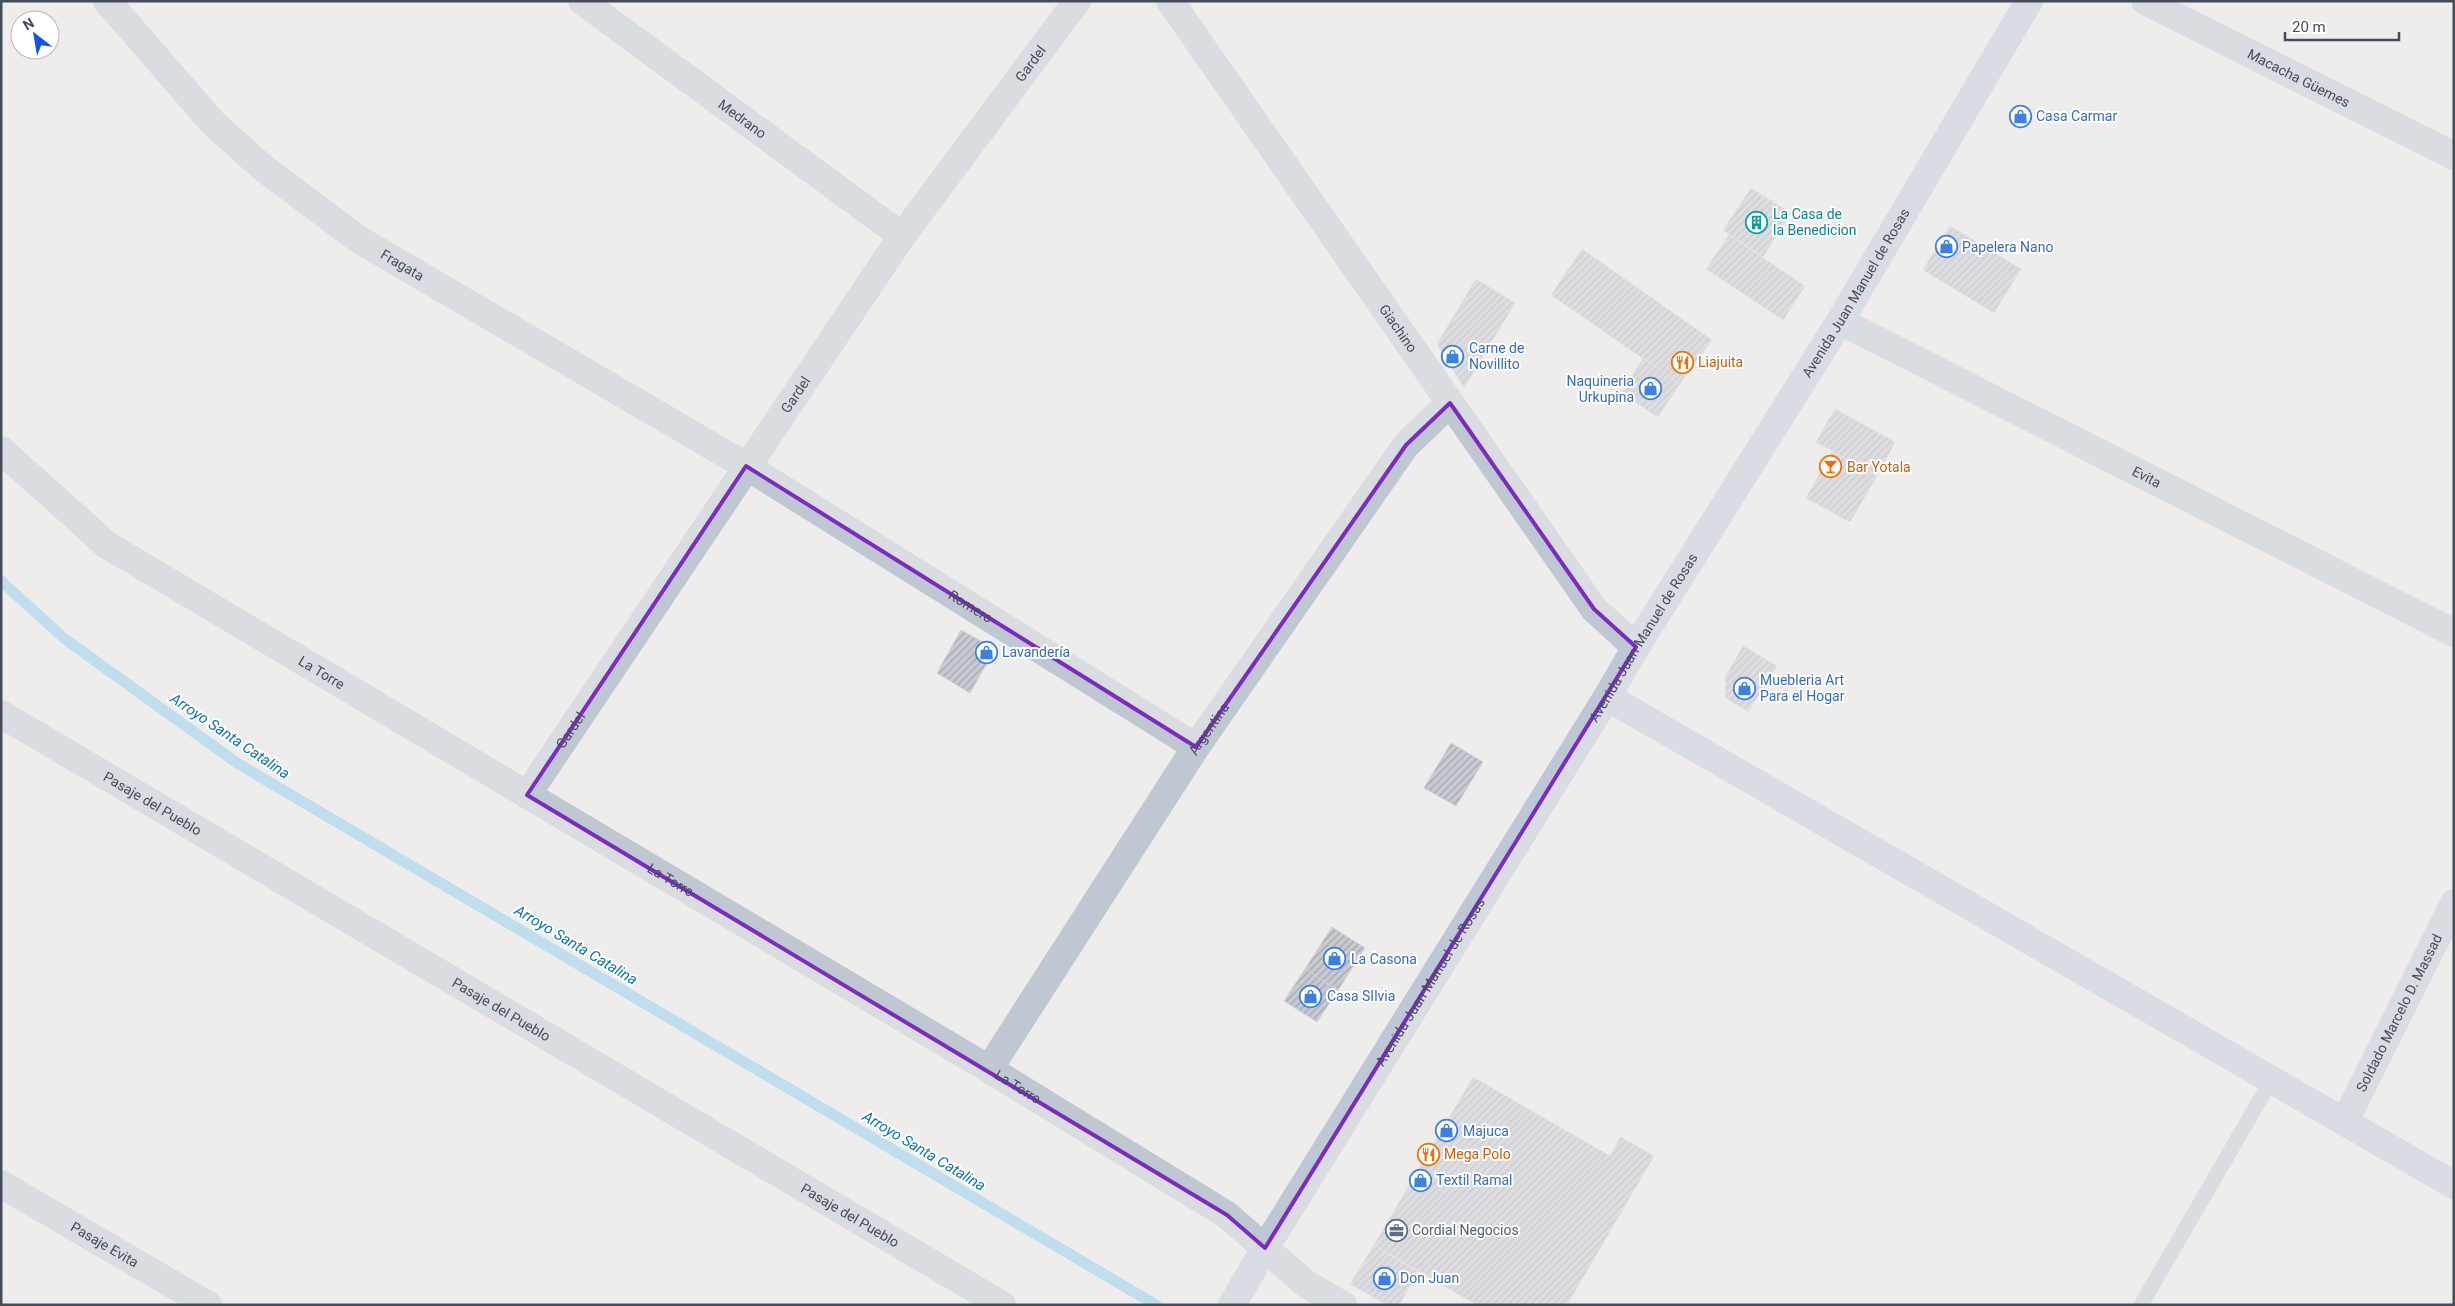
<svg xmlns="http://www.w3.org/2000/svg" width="2455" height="1306" font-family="Roboto,sans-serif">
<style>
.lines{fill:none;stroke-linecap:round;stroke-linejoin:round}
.stream{stroke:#83cbee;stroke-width:11}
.building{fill:url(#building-hatch);stroke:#d0d1d8}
.lane{stroke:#bfc7d2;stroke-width:15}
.street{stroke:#bfc7d2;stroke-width:28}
.secondary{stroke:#bec7d6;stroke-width:28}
.marked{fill:none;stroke:#7b2cbf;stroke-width:4;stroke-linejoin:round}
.labels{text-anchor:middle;stroke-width:4;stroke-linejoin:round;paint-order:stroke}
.street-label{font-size:14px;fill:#444d5a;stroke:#fff}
.shop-label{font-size:14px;fill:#366cbe;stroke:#fff;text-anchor:start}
.culture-label{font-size:14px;fill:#0d838f;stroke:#fff;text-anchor:start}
.food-label{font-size:14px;fill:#c56008;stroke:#fff;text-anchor:start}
.service-label{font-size:14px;fill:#4e5e75;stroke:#fff;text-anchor:start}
.water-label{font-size:15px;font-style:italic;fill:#0874a9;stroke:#fff}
</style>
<defs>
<pattern id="building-hatch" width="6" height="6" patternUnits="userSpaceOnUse" patternTransform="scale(1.25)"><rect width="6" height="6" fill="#c8cad2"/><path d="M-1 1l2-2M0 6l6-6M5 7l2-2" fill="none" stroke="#a4a6ad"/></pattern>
</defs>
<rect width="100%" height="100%" fill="#efecec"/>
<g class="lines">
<path class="stream" d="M1 581 65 639 237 763 1156 1305"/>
</g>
<path class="building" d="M1751 188 1791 213 1763 257 1723 230Z
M1950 226 2021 269 1994 313 1923 270Z
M1729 235 1805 286 1783 320 1706 269Z
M1582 249 1712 340 1680 384 1551 295Z
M1476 279 1515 303 1464 388 1437 344Z
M1643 358 1680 384 1658 417 1621 393Z
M1835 409 1895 442 1877 476 1816 442Z
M1832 451 1877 476 1850 522 1806 498Z
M961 630 995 649 970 693 937 673Z
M1743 646 1777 666 1748 712 1726 698 1725 677Z
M1451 743 1483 762 1456 806 1424 788Z
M1332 927 1365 948 1338 990 1305 969Z
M1305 969 1338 990 1317 1022 1284 1001Z
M1473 1077 1610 1156 1621 1137 1654 1156 1567 1305H1477L1374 1245Z
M1374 1245 1418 1272 1399 1305H1387L1350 1284Z"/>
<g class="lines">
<path class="lane" d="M2141 1305 2272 1079"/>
<g class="street">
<path id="s1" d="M107 1 213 123 262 167 358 239 746 466 1196 747"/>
<path id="s2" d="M582 1 902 236"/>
<path id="s3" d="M1170 1 1594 609 1636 647"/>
<path id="s4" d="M2145 1 2454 156"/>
<path id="s5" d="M1840 321 2454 633"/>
<path id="s6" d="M1 450 107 545 989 1069 1227 1215 1306 1284 1343 1305"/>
<path id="s7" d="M1 714 1002 1305"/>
<path id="s8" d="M527 795 902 236 1077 1"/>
<path id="s9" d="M989 1069 1196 747 1406 445 1450 403"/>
<path id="s10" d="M2345 1121 2454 903"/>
<path id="s11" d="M1 1184 208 1305"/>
</g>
<g class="secondary">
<path d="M1607 697 2454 1185"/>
<path id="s12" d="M1232 1305 1265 1248 1607 697 1636 647 1840 321 2029 1"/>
</g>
</g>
<path d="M0 0H2455V1306H0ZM1450 403 1594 609 1636 647 1265 1248 1227 1215 527 795 746 466 1196 747 1406 445Z" fill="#efecec" fill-opacity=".55" fill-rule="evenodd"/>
<path class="marked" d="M1450 403 1594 609 1636 647 1265 1248 1227 1215 527 795 746 466 1196 747 1406 445Z"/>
<defs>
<symbol id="shop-ring" viewBox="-11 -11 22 22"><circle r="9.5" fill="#fff" stroke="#3f7fe0" stroke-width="1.5"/><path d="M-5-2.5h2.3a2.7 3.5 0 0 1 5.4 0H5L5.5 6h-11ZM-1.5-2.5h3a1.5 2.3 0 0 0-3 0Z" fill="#3f7fe0"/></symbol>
<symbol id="building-ring" viewBox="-11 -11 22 22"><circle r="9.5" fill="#fff" stroke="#0f9aa8" stroke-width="1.5"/><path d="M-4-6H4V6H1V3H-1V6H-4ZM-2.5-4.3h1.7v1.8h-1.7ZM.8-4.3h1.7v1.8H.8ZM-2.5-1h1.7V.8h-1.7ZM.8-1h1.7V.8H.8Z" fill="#0f9aa8"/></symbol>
<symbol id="restaurant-ring" viewBox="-11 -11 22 22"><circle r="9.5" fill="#fff" stroke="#e8710a" stroke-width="1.5"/><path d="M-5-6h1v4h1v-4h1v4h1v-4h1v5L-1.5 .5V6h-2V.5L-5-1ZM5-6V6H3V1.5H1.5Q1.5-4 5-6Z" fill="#e8710a"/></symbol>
<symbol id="bar-ring" viewBox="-11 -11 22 22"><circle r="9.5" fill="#fff" stroke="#e8710a" stroke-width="1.5"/><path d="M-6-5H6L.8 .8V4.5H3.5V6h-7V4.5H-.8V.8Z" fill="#e8710a"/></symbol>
<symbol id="office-ring" viewBox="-11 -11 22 22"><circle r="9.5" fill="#fff" stroke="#5c6f8a" stroke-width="1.5"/><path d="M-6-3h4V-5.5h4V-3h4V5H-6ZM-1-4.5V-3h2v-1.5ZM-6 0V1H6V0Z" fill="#5c6f8a"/></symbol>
</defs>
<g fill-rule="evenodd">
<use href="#shop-ring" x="2008" y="104" width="25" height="25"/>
<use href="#building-ring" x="1744" y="210" width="25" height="25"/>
<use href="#shop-ring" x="1934" y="234" width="25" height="25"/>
<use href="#shop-ring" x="1440" y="344" width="25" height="25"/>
<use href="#restaurant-ring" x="1670" y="350" width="25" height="25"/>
<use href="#shop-ring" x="1638" y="376" width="25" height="25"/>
<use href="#bar-ring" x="1818" y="454" width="25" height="25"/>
<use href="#shop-ring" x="974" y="640" width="25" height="25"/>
<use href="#shop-ring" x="1732" y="676" width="25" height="25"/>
<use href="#shop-ring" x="1322" y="946" width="25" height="25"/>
<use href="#shop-ring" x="1298" y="984" width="25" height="25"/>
<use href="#shop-ring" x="1434" y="1118" width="25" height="25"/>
<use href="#restaurant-ring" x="1416" y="1142" width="25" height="25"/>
<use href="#shop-ring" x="1408" y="1168" width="25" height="25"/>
<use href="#office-ring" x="1384" y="1218" width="25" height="25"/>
<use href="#shop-ring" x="1372" y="1266" width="25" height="25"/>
</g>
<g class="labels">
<g class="street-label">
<text dy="5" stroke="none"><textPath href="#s8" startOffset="888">Gardel</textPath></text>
<text dy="5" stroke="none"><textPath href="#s4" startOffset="172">Macacha Güemes</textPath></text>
<text dy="5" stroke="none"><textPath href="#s2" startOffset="199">Medrano</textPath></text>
<text dy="5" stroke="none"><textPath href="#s1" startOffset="399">Fragata</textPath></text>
<text dy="5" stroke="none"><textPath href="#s12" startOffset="1189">Avenida Juan Manuel de Rosas</textPath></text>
<text dy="5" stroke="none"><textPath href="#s3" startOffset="399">Giachino</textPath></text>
<text dy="5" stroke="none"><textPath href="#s8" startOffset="482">Gardel</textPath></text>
<text dy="5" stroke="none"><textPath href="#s5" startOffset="344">Evita</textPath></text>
<text dy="5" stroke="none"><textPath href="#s1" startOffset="1062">Romero</textPath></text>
<text dy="5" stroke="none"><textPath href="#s12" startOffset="784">Avenida Juan Manuel de Rosas</textPath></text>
<text dy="5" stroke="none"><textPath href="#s6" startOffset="392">La Torre</textPath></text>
<text dy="5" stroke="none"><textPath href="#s9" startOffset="405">Argentina</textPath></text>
<text dy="5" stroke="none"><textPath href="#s8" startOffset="78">Gardel</textPath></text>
<text dy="5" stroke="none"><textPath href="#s7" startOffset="176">Pasaje del Pueblo</textPath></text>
<text dy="5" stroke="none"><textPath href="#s6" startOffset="798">La Torre</textPath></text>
<text dy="5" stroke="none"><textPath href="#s12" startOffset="379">Avenida Juan Manuel de Rosas</textPath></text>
<text dy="5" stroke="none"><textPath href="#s7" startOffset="581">Pasaje del Pueblo</textPath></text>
<text dy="5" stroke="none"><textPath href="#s10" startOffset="121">Soldado Marcelo D. Massad</textPath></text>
<text dy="5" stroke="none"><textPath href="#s6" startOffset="1202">La Torre</textPath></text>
<text dy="5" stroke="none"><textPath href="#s7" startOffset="986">Pasaje del Pueblo</textPath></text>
<text dy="5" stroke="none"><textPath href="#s11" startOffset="120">Pasaje Evita</textPath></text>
</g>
<g class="shop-label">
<text x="2036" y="121">Casa Carmar</text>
<text x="1962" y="252">Papelera Nano</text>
<text x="1469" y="353">Carne de<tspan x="1469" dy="16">Novillito</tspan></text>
<text x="1634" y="386" text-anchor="end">Naquineria<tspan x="1634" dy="16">Urkupina</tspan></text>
<text x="1002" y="657">Lavandería</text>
<text x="1760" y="685">Muebleria Art<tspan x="1760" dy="16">Para el Hogar</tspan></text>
<text x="1351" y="964">La Casona</text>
<text x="1327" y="1001">Casa SIlvia</text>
<text x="1463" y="1136">Majuca</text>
<text x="1436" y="1185">Textil Ramal</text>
<text x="1400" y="1283">Don Juan</text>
</g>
<g class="culture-label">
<text x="1773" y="219">La Casa de<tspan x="1773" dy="16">la Benedicion</tspan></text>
</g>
<g class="food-label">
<text x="1698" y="367">Liajuita</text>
<text x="1847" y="472">Bar Yotala</text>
<text x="1444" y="1159">Mega Polo</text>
</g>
<g class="service-label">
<text x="1412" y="1235">Cordial Negocios</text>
</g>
<g class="water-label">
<text transform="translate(230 736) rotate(34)" y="5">Arroyo Santa Catalina</text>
<text transform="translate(576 945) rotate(31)" y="5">Arroyo Santa Catalina</text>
<text transform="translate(924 1151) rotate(31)" y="5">Arroyo Santa Catalina</text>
</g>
</g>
<rect width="2455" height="1306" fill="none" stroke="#444d5a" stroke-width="5"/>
<g transform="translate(35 35) rotate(329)"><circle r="24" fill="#ffffff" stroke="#b4b8bd"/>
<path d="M0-4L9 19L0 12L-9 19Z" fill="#1354e2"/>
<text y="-8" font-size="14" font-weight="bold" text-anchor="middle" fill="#444d5a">N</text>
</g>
<path d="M2285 32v8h114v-8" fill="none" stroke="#444d5a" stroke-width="2.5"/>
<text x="2292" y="32" font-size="15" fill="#444d5a" stroke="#ffffff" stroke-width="4" paint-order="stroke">20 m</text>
</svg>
